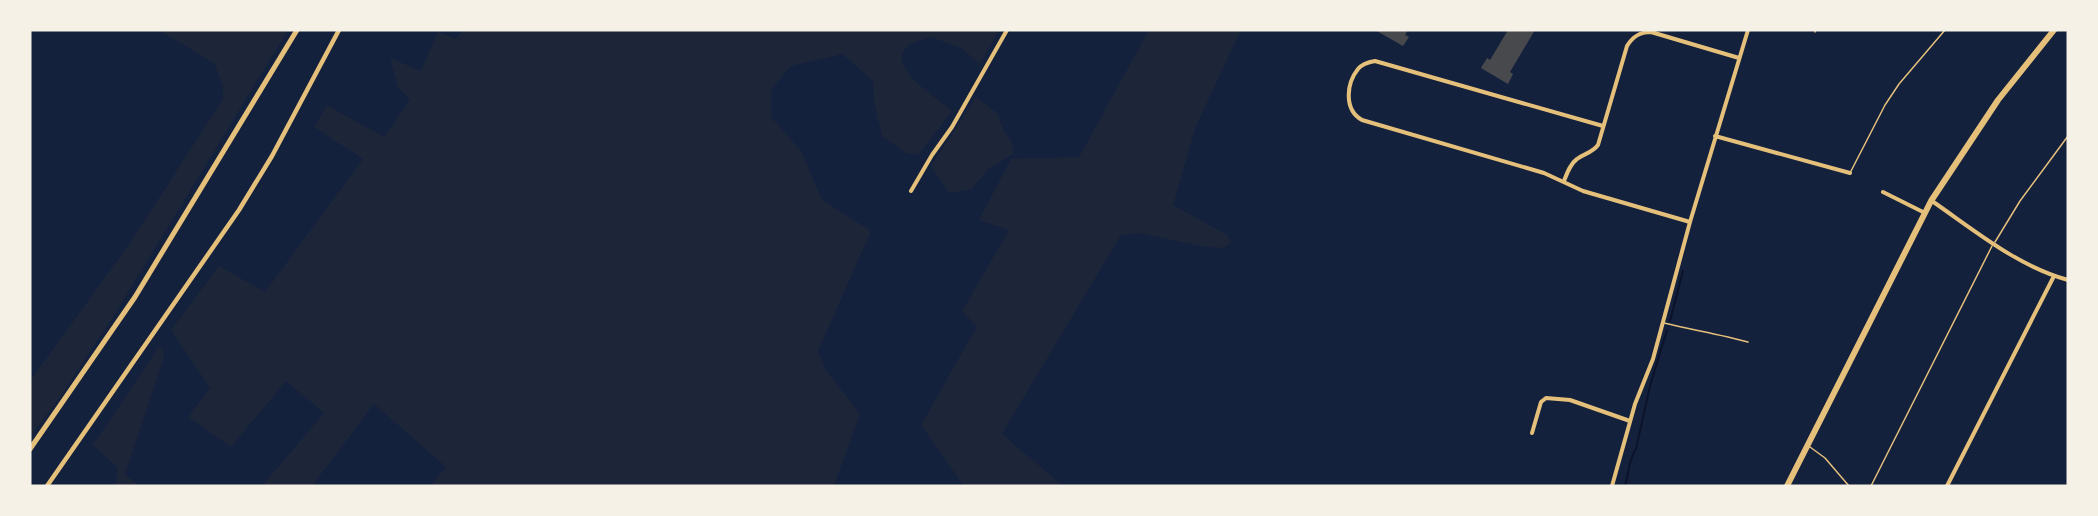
<svg xmlns="http://www.w3.org/2000/svg" width="2098" height="516" font-family="'Noto Sans',sans-serif">
<style>
.green{fill:#1d2539}
.lines{fill:none;stroke-linecap:round;stroke-linejoin:round}
.stream{stroke:#0b132b;stroke-width:2}
.building{fill:#48494c}
.service{stroke:#e5c07b;stroke-width:1.5}
.minor{stroke:#e5c07b;stroke-width:4}
.tertiary{stroke:#e5c07b;stroke-width:4.5}
.secondary{stroke:#e5c07b;stroke-width:5}
.trunk{stroke:#e5c07b;stroke-width:6}
</style>
<rect width="100%" height="100%" fill="#14213d"/>
<path class="green" d="M159 30H288L116 312 63 393 30 437V381L130 243 223 99V86L214 63Z
M463 30H999L980 64 961 48 931 37C925 39 919 40 913 43 877 62 938 98 952 111L918 155 906 153 882 136 874 102 873 81 842 54 791 66 771 90V117L802 152 822 200 871 231 818 351 825 369 860 414 834 486H430L446 467 374 404 312 486H262L324 413 286 381 231 447 188 417 210 388 171 330 219 266 265 292 363 159 314 127 327 105 384 137 410 100 398 87 390 58 421 71 438 32 456 39Z
M1149 30H1241L1196 126 1173 205 1227 235 1231 243 1223 248 1201 246 1140 233 1121 235 1002 434 1063 486H964L921 425 977 326 962 311 1009 230 979 220 1011 159 1079 157Z
M976 97 997 113 1004 131 1011 140 1014 153 987 170 972 189 949 193 931 166Z
M158 348 163 349 164 357 125 474 139 486H113L117 481V467L93 445Z"/>
<g class="lines">
<path class="stream" d="M1670 321 1683 271
M1625 486C1629 473 1628 461 1636 449L1650 386 1667 330"/>
</g>
<path class="building" d="M1375 30H1408L1405 35 1409 37 1403 46Z
M1508 30H1535L1510 72 1513 74 1508 84 1481 68 1487 58 1490 60Z"/>
<g class="lines">
<path class="service" d="M1815 32V30
M1850 173 1885 105 1899 84 1945 30
M1995 242 2020 201 2068 136
M1664 323C1692 330 1720 334 1748 342
M1810 447 1825 458 1849 486
M1871 486 1992 246"/>
<path class="minor" d="M1603 126 1375 61C1369 62 1362 64 1358 69 1346 84 1344 110 1362 120L1544 173 1583 191 1690 222
M1715 136 1850 173
M1564 181C1567 173 1570 164 1577 159 1585 153 1592 153 1598 145L1627 46C1633 36 1640 32 1651 32L1739 58
M911 191 932 155 952 127 1007 30
M1883 192 1925 213
M1932 201C1974 230 2017 266 2068 280
M1532 433 1541 402 1546 398 1570 400 1630 421
M1612 486 1635 404 1653 359 1690 222 1748 30
M1947 486 2054 276"/>
<path class="tertiary" d="M47 486 239 210 272 156 339 30"/>
<path class="secondary" d="M30 449 135 297 297 30"/>
<path class="trunk" d="M1787 486 1931 201 1998 100 2054 30"/>
</g>
<rect width="2098" height="516" fill="none" stroke="#f6f1e7" stroke-width="63"/>
</svg>
